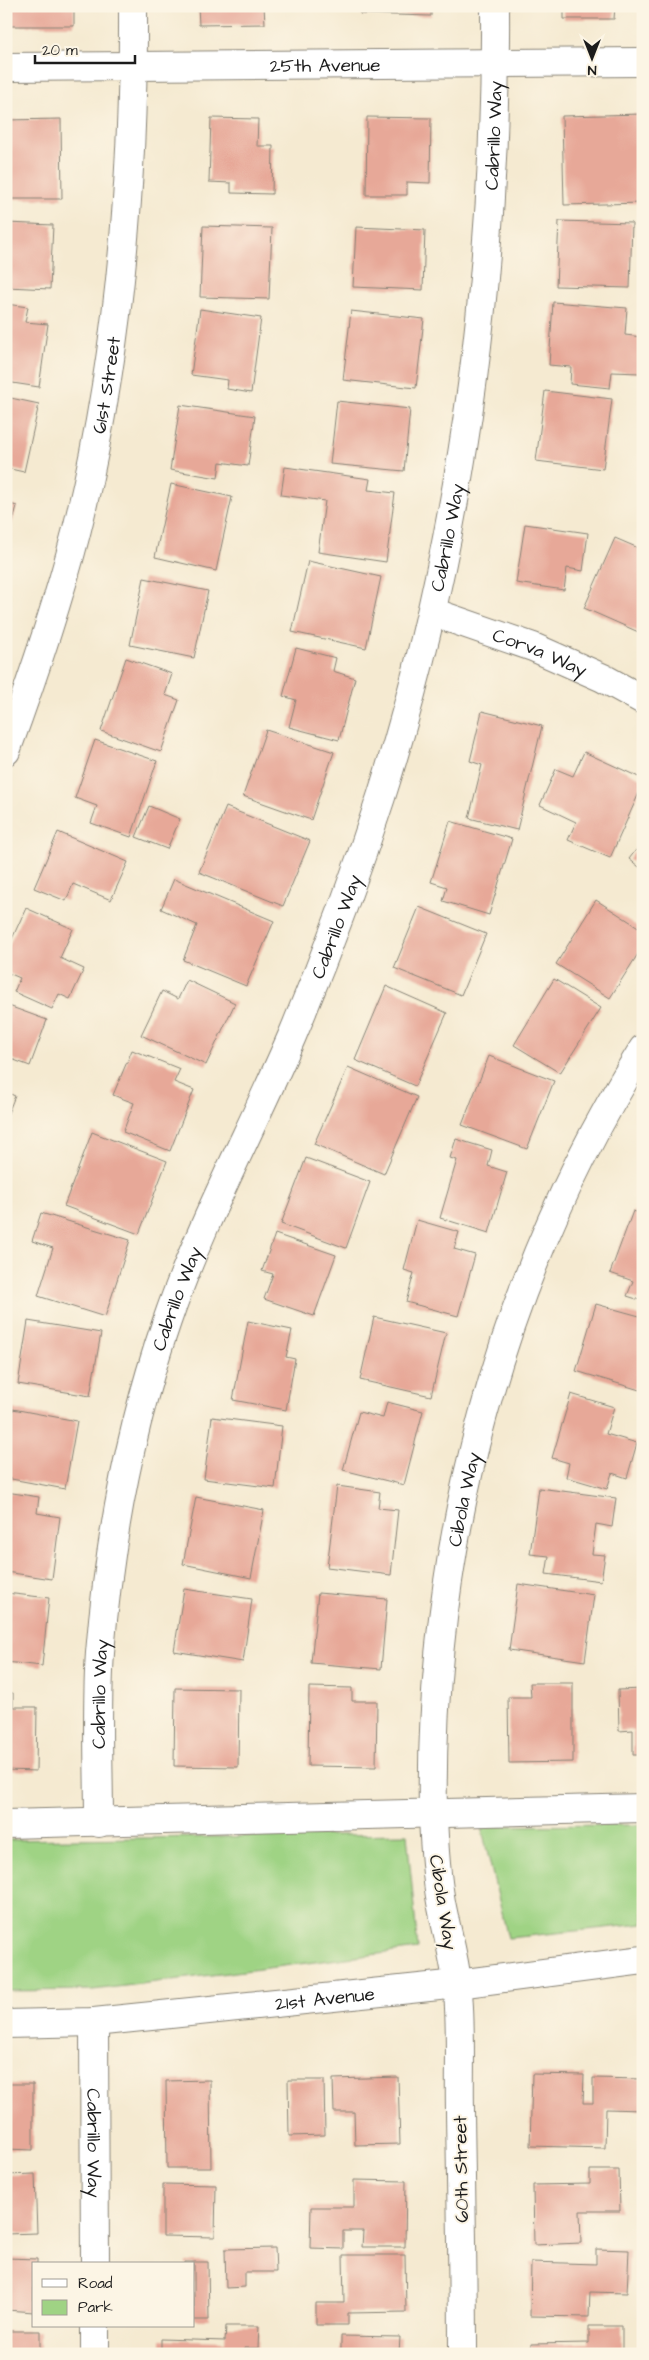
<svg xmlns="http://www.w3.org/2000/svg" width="649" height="2360" font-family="'Architects Daughter',sans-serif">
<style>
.green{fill:#9fd384;stroke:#5e7850}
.building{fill:#e7a898}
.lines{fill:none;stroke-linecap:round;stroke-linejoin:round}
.minor-casing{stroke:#888376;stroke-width:30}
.tertiary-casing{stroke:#888376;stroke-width:30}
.minor{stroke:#fff;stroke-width:28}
.tertiary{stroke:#fff;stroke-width:28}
.labels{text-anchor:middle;stroke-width:4;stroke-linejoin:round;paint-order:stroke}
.street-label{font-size:19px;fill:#1c1c1c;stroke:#fcf5e5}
</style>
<rect width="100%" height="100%" fill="#fcf5e5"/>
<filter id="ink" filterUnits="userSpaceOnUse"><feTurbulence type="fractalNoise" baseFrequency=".02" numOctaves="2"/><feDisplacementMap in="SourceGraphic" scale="10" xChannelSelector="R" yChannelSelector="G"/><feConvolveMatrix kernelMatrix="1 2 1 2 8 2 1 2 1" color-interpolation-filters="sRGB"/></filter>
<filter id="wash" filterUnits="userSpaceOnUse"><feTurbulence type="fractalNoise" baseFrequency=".0096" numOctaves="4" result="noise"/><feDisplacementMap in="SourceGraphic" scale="20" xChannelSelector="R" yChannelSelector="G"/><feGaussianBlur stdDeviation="1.12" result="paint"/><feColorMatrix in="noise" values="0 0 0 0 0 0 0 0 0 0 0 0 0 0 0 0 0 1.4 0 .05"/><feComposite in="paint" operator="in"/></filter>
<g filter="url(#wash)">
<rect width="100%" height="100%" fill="#f5ead1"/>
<path class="green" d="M643 1825V1924L508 1938 481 1826Z
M407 1834 418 1949 93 1990 6 1991V1840Z"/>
<g id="blocks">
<path class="building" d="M8 6H74V26H8Z
M198 6H264L265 24 199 25Z
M360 6H431V16L360 14Z
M564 6H615L614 19H564Z
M643 114V203L564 205 562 116Z
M367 117 431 118 430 183 407 182V195H366Z
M211 118 258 119 257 146H273L272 194 231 193V183L209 182Z
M61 119 62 199H6V120Z
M559 221 632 223 630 288 556 286Z
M7 223 53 225 50 289 6 287Z
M203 226 272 228 269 299 200 297Z
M356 227 425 230 423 290 353 287Z
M553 302 627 308 625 335 642 337 640 373 612 372 610 388 570 384 571 367 549 365Z
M6 304 28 307 25 322 48 324 39 387 6 382Z
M200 309 261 318 251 393 227 389 228 380 191 375Z
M351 311 424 319 416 388 343 380Z
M545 391 612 399 603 469 536 461Z
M6 397 39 404 24 472 6 468Z
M337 401 410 409 404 471 330 464Z
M180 405 255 416 248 466 220 462 218 478 170 470Z
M285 467 370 479 368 490 395 493 386 562 318 552 325 501 281 495Z
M171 484 232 497 216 571 155 557Z
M6 503 17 506 7 542H6Z
M525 524 588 533 583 571 567 568 564 590 516 583Z
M615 538 643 550V634L584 608Z
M308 561 381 577 366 648 292 632Z
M144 578 208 591 194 658 130 645Z
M296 648 336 658 333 671 355 678 339 740 289 727 296 700 283 696Z
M126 658 172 674 165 695 179 700 161 752 101 731Z
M482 711 542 726 517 830 469 818 482 765 470 761Z
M266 730 334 752 311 820 243 796Z
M95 740 157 761 131 837 91 823 97 806 75 798Z
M584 752 643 779V784L610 858 568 840 576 822 540 805 556 769 573 776Z
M149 806 180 819 167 849 136 837Z
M226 807 310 841 283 906 199 872Z
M450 821 512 839 489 915 443 901 447 887 431 882Z
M58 832 128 862 111 900 73 884 66 901 34 888Z
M643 841V870L629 859Z
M174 879 274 921 246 986 183 960 197 925 161 909Z
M596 900 643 930V946L610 998 556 964Z
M419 907 486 934 461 995 394 968Z
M26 908 73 929 60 958 84 969 70 999 59 994 52 1009 14 992 20 978 6 972V952Z
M554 979 601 1008 560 1073 514 1045Z
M187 980 235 1003 206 1065 141 1035 162 991 178 999Z
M386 986 447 1013 415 1086 355 1060Z
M6 1005 47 1020 30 1066 6 1057Z
M132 1050 180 1069 174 1082 194 1090 170 1151 123 1132 134 1103 113 1095Z
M489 1056 554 1081 527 1149 462 1125Z
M348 1067 417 1097 384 1174 314 1144Z
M6 1092 15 1096 6 1118Z
M92 1132 167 1161 139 1234 64 1206Z
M456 1139 492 1150 488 1166 507 1172 489 1233 440 1218 457 1160 450 1158Z
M306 1158 370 1182 346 1248 281 1224Z
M633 1211 643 1214V1301L627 1296 633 1281 610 1273Z
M41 1213 130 1240 105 1317 38 1296 53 1248 32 1241Z
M417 1220 459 1232 454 1249 475 1255 458 1316 406 1302 414 1273 404 1270Z
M275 1234 336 1255 314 1316 264 1299 273 1274 262 1271Z
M596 1304 643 1317V1391L576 1371Z
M374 1317 446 1333 431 1396 360 1380Z
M28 1321 101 1333 90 1396 18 1384Z
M248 1321 292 1330 286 1357 295 1359 286 1410 233 1400Z
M571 1394 614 1407 606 1434 637 1443 627 1478 612 1473 607 1489 566 1477 569 1463 552 1458Z
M387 1402 423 1411 404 1485 343 1470 359 1412 383 1418Z
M13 1409 77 1421 65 1489 6 1478V1444Z
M212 1417 282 1426 275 1488 204 1479Z
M337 1486 380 1492 378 1508 398 1510 391 1575 327 1567Z
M539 1488 616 1498 612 1527 596 1524 592 1554 605 1555 601 1581 546 1574 549 1556 530 1554Z
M6 1492 39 1497 37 1513 60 1517 52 1579 6 1572Z
M196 1497 264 1510 251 1578 183 1564Z
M518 1584 594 1595 585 1661 509 1650Z
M184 1589 252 1599 243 1662 174 1651Z
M6 1593 49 1598 42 1666 6 1662Z
M318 1593 387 1599 381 1669 311 1663Z
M530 1683H573V1762L509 1763 508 1697H531Z
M309 1687 352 1688V1701H377L376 1767 308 1766Z
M175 1688 239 1689 238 1767 174 1766Z
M643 1689V1755H633V1730L619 1731 618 1690Z
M6 1693H13V1707H37L36 1771 6 1770Z
M532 2074 584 2075 583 2103H593V2078L642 2079V2110L606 2109 605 2148 530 2146Z
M398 2077 400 2144 355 2145 354 2112H334L333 2079Z
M210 2080 211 2168H167L166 2081Z
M288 2080H324L325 2135 289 2136Z
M6 2084H33V2150L6 2149Z
M590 2170H619L620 2211H580L581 2243 534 2245 533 2185 590 2184Z
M35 2174 37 2233 6 2234V2175Z
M354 2180 406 2181 405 2247H362L363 2231H343V2249L310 2248 311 2207H354Z
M163 2184 216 2185 215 2237 163 2236Z
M275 2248 276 2272H245V2287L226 2288 225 2249Z
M596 2249 629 2250 627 2293 590 2292 589 2317 530 2316 531 2262 596 2264Z
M343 2255H405L406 2312 348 2313V2325H316V2303H344Z
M6 2258 37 2259V2264H34V2312L6 2310Z
M185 2262H208L209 2320H194V2264H185Z
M226 2326H259L258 2348H244V2354H161V2339L225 2341Z
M589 2326H622V2351H598V2354H531V2344L589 2343Z
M6 2331H40V2354H6Z
M341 2336 400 2337 399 2354H341Z"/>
</g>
</g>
<g filter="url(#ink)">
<use href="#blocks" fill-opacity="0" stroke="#888376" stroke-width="1"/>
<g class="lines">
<defs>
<g id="minor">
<path id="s1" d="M6 67 643 62"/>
<path id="s2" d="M432 612 533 647 603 678 643 700"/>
<path id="s3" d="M6 751C32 680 57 607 76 533 119 361 134 183 133 6"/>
<path id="s4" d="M99 1823C99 1767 96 1709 100 1653 109 1540 130 1428 167 1321 201 1222 251 1131 292 1036 325 958 355 878 381 797 462 541 497 274 495 6"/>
<path id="s5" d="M94 2022 95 2264"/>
<path d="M95 2354V2326"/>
<path id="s6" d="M463 2354C463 2273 461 2191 460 2110 459 2068 462 2024 457 1982 454 1955 446 1929 441 1902 436 1874 434 1843 433 1815 428 1547 500 1276 643 1049"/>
</g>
<g id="tertiary">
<path d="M6 1824 643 1808"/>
<path id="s7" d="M6 2024 94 2022 458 1984 643 1960"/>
</g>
</defs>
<use href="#minor" class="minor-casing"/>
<use href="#tertiary" class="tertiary-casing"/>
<use href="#minor" class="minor"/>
<use href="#tertiary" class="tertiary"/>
</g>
</g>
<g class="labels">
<g class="street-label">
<text dy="7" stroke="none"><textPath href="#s1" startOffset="319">25th Avenue</textPath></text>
<text dy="7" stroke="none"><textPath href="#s4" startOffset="1749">Cabrillo Way</textPath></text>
<text dy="7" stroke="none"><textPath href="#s3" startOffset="380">61st Street</textPath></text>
<text dy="7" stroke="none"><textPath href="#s4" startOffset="1344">Cabrillo Way</textPath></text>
<text dy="7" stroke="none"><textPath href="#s2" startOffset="115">Corva Way</textPath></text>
<text dy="7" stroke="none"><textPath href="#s4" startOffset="939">Cabrillo Way</textPath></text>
<text dy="7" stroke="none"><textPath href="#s4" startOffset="534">Cabrillo Way</textPath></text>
<text dy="7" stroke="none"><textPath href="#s6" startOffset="859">Cibola Way</textPath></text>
<text dy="7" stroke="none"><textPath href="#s4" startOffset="129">Cabrillo Way</textPath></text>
<text transform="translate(444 1902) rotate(81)" y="7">Cibola Way</text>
<text dy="7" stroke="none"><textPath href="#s7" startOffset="320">21st Avenue</textPath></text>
<text dy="7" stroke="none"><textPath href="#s5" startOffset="121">Cabrillo Way</textPath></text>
<text transform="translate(460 2169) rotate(-91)" y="7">60th Street</text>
</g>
</g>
<rect width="649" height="2360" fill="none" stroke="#fcf5e5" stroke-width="25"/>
<rect x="32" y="2262" width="162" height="65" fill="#fcf5e5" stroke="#a29e95"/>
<rect x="42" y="2279" width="25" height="8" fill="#ffffff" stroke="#a29e95"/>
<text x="78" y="2288" font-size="15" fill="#1c1c1c">Road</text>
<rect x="42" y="2300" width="25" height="15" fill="#9fd384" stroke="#a29e95"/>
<text x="78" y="2312" font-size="15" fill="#1c1c1c">Park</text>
<g transform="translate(592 58) rotate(180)" stroke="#fcf5e5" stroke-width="4" paint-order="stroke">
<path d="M0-4L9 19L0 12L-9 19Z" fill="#1c1c1c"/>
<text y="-8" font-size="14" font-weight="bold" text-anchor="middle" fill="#1c1c1c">N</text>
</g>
<path d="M35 55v8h100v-8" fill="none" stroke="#1c1c1c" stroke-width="2.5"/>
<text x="42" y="55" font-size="15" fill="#1c1c1c" stroke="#fcf5e5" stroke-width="4" paint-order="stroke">20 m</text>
</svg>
